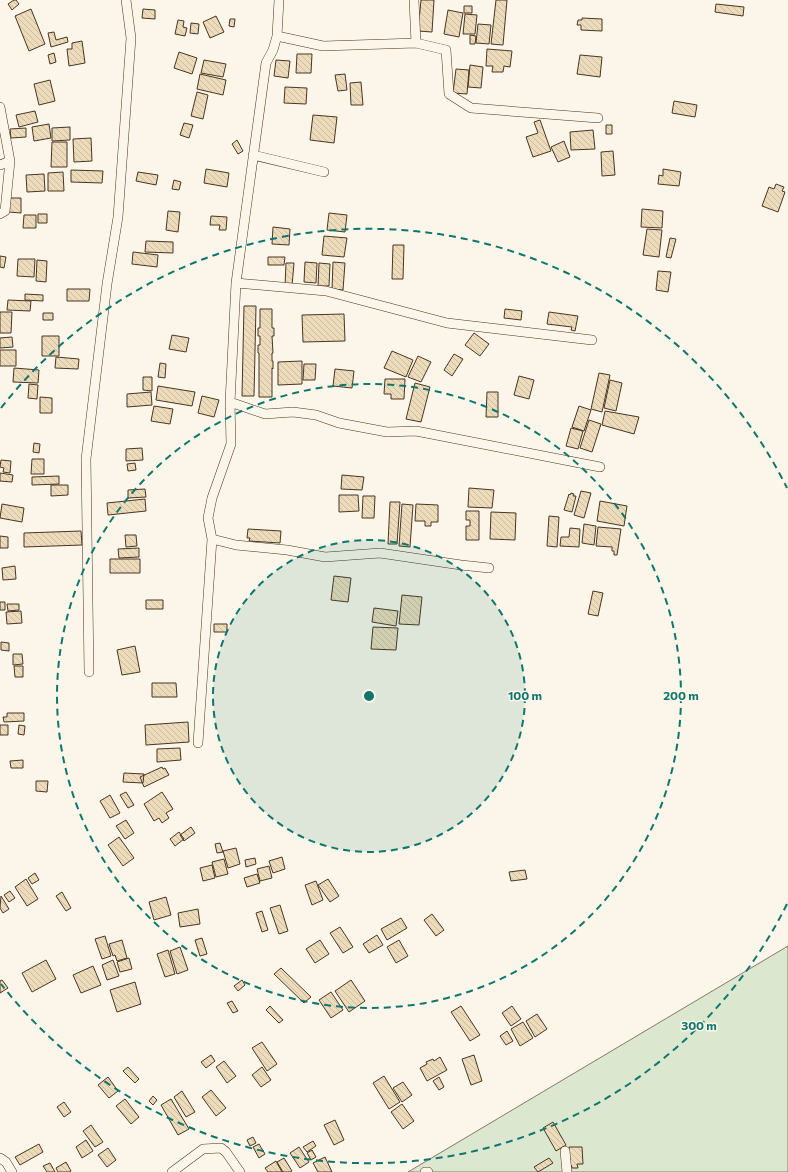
<svg xmlns="http://www.w3.org/2000/svg" width="788" height="1172" font-family="Commissioner,sans-serif">
<style>
.green{fill:#dce7d0;stroke:#887966}
.building{fill:url(#building-back-hatch);stroke:#4a3520}
.lines{fill:none;stroke-linecap:round;stroke-linejoin:round}
.minor-casing{stroke:#4a3520;stroke-width:10}
.minor{stroke:#fbf6e9;stroke-width:9}
.ring{fill:none;stroke:#0f766e;stroke-width:2;stroke-dasharray:7 5}
.centre{fill:#0f766e;stroke:#fbf6e9;stroke-width:2}
.ring-label{font-size:12px;text-anchor:middle;font-weight:bold;fill:#0f766e;stroke:#fbf6e9;stroke-width:3;stroke-linejoin:round;paint-order:stroke}
</style>
<defs>
<pattern id="building-back-hatch" width="6" height="6" patternUnits="userSpaceOnUse"><rect width="6" height="6" fill="#ecdcbc"/><path d="M-1 5l2 2M0 0l6 6M5-1l2 2" fill="none" stroke="#ccbda1"/></pattern>
</defs>
<rect width="100%" height="100%" fill="#fbf6e9"/>
<path class="green" d="M788 946V1172H408Z"/>
<path class="building" d="M14 0H16L19 4 12 10 8 4Z
M421 0H434L432 32 418 31Z
M496 0H507L503 45 491 44Z
M716 4 744 7 743 16 715 12Z
M464 6H472V13H464Z
M31 9 45 44 29 51 15 16Z
M143 9 155 10V19L142 18Z
M448 10 463 13 459 37 444 34Z
M465 14 477 15 475 34H463Z
M216 16 224 32 210 38 203 22Z
M582 18 602 19V31L581 30V25H577L578 20H582Z
M230 19H235L234 27 229 26Z
M178 20 184 21 183 27 187 28 185 36 175 34Z
M191 23 199 24 198 34 190 33Z
M478 24 491 25 489 44 476 43Z
M54 32 56 40 67 37 68 42 51 47 48 33Z
M470 35 476 36 475 44H470Z
M82 41 85 63 69 66 67 49H72V43Z
M487 49 512 51 510 67 504 66 503 72H492L493 66H486Z
M179 52 197 58 192 74 174 68Z
M54 53 56 62 50 64 48 55Z
M297 54H312L311 73H296Z
M580 55 602 57 600 77 577 74Z
M204 60 226 64 223 77 201 73Z
M276 60 290 61 288 78 274 76Z
M470 65 483 67 481 88 468 87Z
M456 69 469 70 467 94 453 93Z
M200 74 226 80 223 95 197 89Z
M345 74 347 90 338 91 335 75Z
M50 80 55 101 39 105 34 84Z
M361 82 363 105H351L350 83Z
M285 87 307 88 306 104 284 103Z
M197 92 208 95 203 119 191 116Z
M674 101 697 105 695 117 672 113Z
M35 111 38 122 19 127 16 115Z
M313 115 337 117 334 143 310 140Z
M540 120 551 151 533 157 526 137 538 133 534 122Z
M184 123 193 125 189 138 180 135Z
M49 124 51 138 34 141 32 127Z
M606 125H612V134H606Z
M70 127V140L52 141V128Z
M26 128V137L11 138 10 129Z
M593 130 595 149 571 150 570 132Z
M91 138 92 161 74 162 73 139Z
M237 140 243 151 238 154 232 144Z
M564 141 570 157 558 162 551 147Z
M52 142H67V167H51Z
M613 151 615 175 602 176 601 152Z
M206 169 229 173 227 187 204 183Z
M663 169 681 172 679 186 658 184 659 175 663 176Z
M71 170 103 171 102 183 71 182Z
M63 172 64 191H48V173Z
M138 172 158 175 156 185 136 181Z
M44 174 45 191 27 192 26 175Z
M174 180 181 182 179 190 172 189Z
M776 184 784 187 782 191 785 192 778 212 762 206 769 187 774 189Z
M10 198H21V213L9 212Z
M642 209 663 211 662 228 641 227Z
M168 211 180 212 178 232 166 230Z
M329 213 347 215 345 232 327 230Z
M38 214H47V223H38Z
M24 215H36V228H23Z
M211 216 227 217 226 230H219L220 225H210Z
M273 227 290 229 289 245 272 244Z
M647 229 662 230 659 257 643 255Z
M324 236 347 238 344 257 322 255Z
M670 238 676 239 671 258 666 257Z
M146 241 173 242V253L145 252Z
M393 245H404L403 279H392Z
M133 252 158 255 157 267 132 264Z
M0 256 6 257 4 268 0 267Z
M268 257H285L284 265H268Z
M18 259H35L34 277 17 276Z
M37 260 47 261 46 282 36 281Z
M305 262 317 263 316 283 304 282Z
M333 262 345 263 343 290 332 289Z
M286 263H294L292 286H285Z
M319 263 330 264 329 286H318Z
M658 271 671 272 668 292 656 290Z
M67 289H90L89 301H67Z
M25 294 43 295V301L25 300Z
M8 300 31 301 30 311 7 310Z
M244 306H256L254 396H242Z
M260 309H272V328H274V336H272L273 353H272V361H273V369L272 368V397H259V353H258V345H260V336H258V328H260Z
M505 309 522 311 521 320 504 318Z
M0 312H12L11 333H0Z
M549 312 578 316 575 331 571 330 572 327 547 324Z
M43 313H53V320H43Z
M344 314 345 341 303 342 302 315Z
M474 333 489 344 480 356 465 345Z
M172 335 189 338 186 352 169 349Z
M42 336H59V356H42Z
M12 337 13 347 0 348V338Z
M0 350H16V366H0Z
M392 351 413 360 406 377 384 368Z
M454 354 463 359 452 376 444 370Z
M418 356 431 362 421 382 408 377Z
M56 357 79 359 78 369 55 368Z
M302 361V384L278 385V362Z
M160 363 166 364 165 378 158 377Z
M304 364H316L315 380H303Z
M14 368 39 370 38 383 13 382Z
M335 369 354 371 352 388 333 386Z
M599 373 610 375 602 412 591 409Z
M519 376 534 380 529 399 514 395Z
M143 377H152V391L143 390Z
M385 379H405L404 399H391V394H384Z
M610 380 622 383 616 411 604 408Z
M415 383 430 387 421 422 406 419Z
M29 384 38 385 37 399 28 398Z
M158 386 195 392 192 406 156 400Z
M151 392 152 405 127 407V394Z
M487 392H498V417H486Z
M202 396 219 400 214 417 198 413Z
M40 397 52 398V413H40Z
M154 406 173 409 170 424 151 421Z
M579 406 591 410 584 431 572 427Z
M605 411 639 417 634 434 602 425Z
M589 420 601 424 592 452 580 448Z
M571 428 583 431 578 449 566 446Z
M34 443 40 444 39 453 33 452Z
M142 448 143 460 126 461V449Z
M32 459H44V474H31Z
M1 460 11 461 10 473 3 472 4 468 0 467Z
M135 463 136 470 128 471 127 464Z
M0 473 13 475 12 482 0 481Z
M342 475 364 477 362 490 341 489Z
M59 476V484L32 485V477Z
M51 485H68V495L51 496Z
M469 488 494 490 492 508 468 507Z
M145 489 146 497 128 498V490Z
M581 491 591 493 584 518 574 515Z
M571 493 574 494 573 496H576L572 512 564 510 569 494 570 495Z
M339 495H358L359 511 339 512Z
M363 496H375L374 518H362Z
M145 499 146 511 108 515 107 503Z
M600 501 627 506 624 526 597 521Z
M390 502H400L397 544H388Z
M2 504 24 508 22 522 0 518Z
M402 504 413 505 410 547 399 546Z
M416 504 438 505V522H431V526H425V521H415Z
M466 511H479V540H466V526H470V520H466Z
M491 512 516 513 515 540 490 539Z
M549 516 559 517 557 547 547 546Z
M584 524 596 526 594 545 582 543Z
M598 527 621 529 617 555H614V551H612V547L596 546Z
M570 528 580 529 579 547 560 546 561 537H569Z
M248 529 281 531 280 543 249 541 250 538H247Z
M81 531 82 545 24 547V533Z
M125 535H136L137 546 126 547Z
M0 536 8 537V548H0Z
M139 548V557L119 558 118 549Z
M110 559H140V573H110Z
M15 566 16 579 3 580 2 568Z
M334 576 351 578 348 602 331 600Z
M593 591 603 593 598 616 588 614Z
M402 595 422 597 419 625 399 624Z
M146 600H163V609H146Z
M0 602H5V610H0Z
M7 604H19V610L8 611Z
M374 608 398 611 396 626 372 622Z
M21 611 22 623 7 624 6 612Z
M214 624H227V632H214Z
M373 627 398 628 396 650 371 649Z
M1 642 9 643V651L1 650Z
M135 646 140 672 122 675 117 650Z
M13 654H22L23 664 13 665Z
M14 666H23V677H15Z
M152 683H176L177 697H152Z
M7 713H24V721L4 722 3 717H7Z
M188 722 189 742 146 745 145 725Z
M0 725H8V735H0Z
M19 725 25 726 24 735 18 734Z
M180 748 181 760 157 762V749Z
M23 760V768H11L10 761Z
M162 767 163 769 165 768 169 775 144 787 140 777Z
M124 773 144 774 143 783 123 782Z
M36 781H48L47 792 36 791Z
M126 792 134 805 128 808 120 795Z
M162 792 173 809 166 813 169 818 162 823 159 818 154 821 144 804Z
M110 795 120 813 110 818 100 801Z
M126 820 134 833 125 839 116 826Z
M191 827 195 833 184 841 180 835Z
M179 832 184 839 175 846 170 839Z
M119 837 134 858 123 866 108 845Z
M220 843 223 852 217 853 215 844Z
M236 848 240 864 228 868 223 851Z
M282 857 285 869 273 873 269 861Z
M255 858 256 864 246 867 245 860Z
M224 859 228 874 216 877 212 862Z
M212 865 215 878 203 881 200 868Z
M269 866 272 878 260 881 257 869Z
M525 870 527 879 511 881 509 872Z
M35 873 39 880 32 884 28 878Z
M257 874 260 883 247 887 244 878Z
M26 879 38 899 27 906 15 887Z
M328 879 339 896 330 902 318 885Z
M316 881 323 900 312 905 305 885Z
M10 891 15 898 9 902 4 895Z
M62 892 71 908 66 911 56 896Z
M1 896 9 909 3 913 0 908Z
M166 897 171 915 154 920 149 902Z
M280 905 288 931 279 934 270 908Z
M198 909 200 924 180 927 178 913Z
M262 911 268 930 262 932 256 913Z
M432 914 444 930 436 936 424 920Z
M401 918 407 928 387 940 381 929Z
M340 927 353 947 343 953 330 933Z
M377 935 383 945 369 953 363 944Z
M105 936 111 956 102 959 95 939Z
M202 938 207 954 200 956 195 940Z
M122 940 127 958 117 961 115 955 113 956 109 944Z
M320 940 329 954 315 963 306 949Z
M399 940 408 956 396 963 387 947Z
M180 947 188 970 177 974 170 951Z
M168 950 175 974 165 977 157 954Z
M129 958 132 969 120 972 117 962Z
M46 960 56 979 32 992 22 973Z
M113 960 119 976 107 980 102 965Z
M93 966 101 985 81 993 73 975Z
M281 968 311 997 304 1003 274 974Z
M2 980 8 988 0 993V981Z
M242 980 245 985 238 991 234 986Z
M351 980 365 1001 349 1012 335 991Z
M135 982 141 1004 117 1012 110 990Z
M331 992 343 1010 331 1018 319 1000Z
M232 1001 238 1011 233 1013 227 1003Z
M270 1006 283 1020 279 1023 266 1010Z
M461 1006 480 1035 470 1041 451 1012Z
M512 1006 521 1019 511 1026 502 1013Z
M537 1014 547 1029 535 1037 526 1021Z
M523 1022 533 1038 520 1046 511 1029Z
M507 1031 513 1041 506 1045 500 1036Z
M262 1042 277 1064 267 1071 252 1048Z
M211 1055 215 1061 206 1068 201 1062Z
M474 1055 482 1081 471 1085 462 1059Z
M440 1057 447 1070 427 1081 420 1068 427 1064 426 1062 433 1059 434 1061Z
M224 1061 236 1076 227 1083 216 1067Z
M128 1067 139 1079 135 1083 123 1071Z
M262 1067 271 1080 261 1087 252 1075Z
M384 1076 400 1102 389 1109 373 1083Z
M108 1077 118 1091 109 1098 98 1085Z
M439 1077 444 1087 439 1090 433 1081Z
M403 1082 412 1095 402 1102 393 1088Z
M211 1090 226 1108 216 1116 202 1097Z
M182 1091 195 1112 186 1117 174 1097Z
M153 1096 157 1100 153 1105 149 1101Z
M125 1099 139 1117 131 1124 116 1106Z
M171 1099 189 1129 178 1135 161 1105Z
M64 1102 71 1112 64 1117 57 1107Z
M402 1104 414 1121 403 1129 391 1112Z
M335 1120 344 1140 334 1145 324 1125Z
M553 1122 566 1145 556 1151 543 1128Z
M91 1125 103 1142 95 1147 83 1131Z
M253 1137 256 1143 250 1146 247 1140Z
M86 1140 93 1151 82 1158 76 1147Z
M313 1141 316 1146 307 1152 303 1147Z
M39 1144 43 1152 20 1165 15 1157Z
M259 1144 265 1154 259 1158 253 1147Z
M299 1147 309 1162 300 1168 290 1153Z
M569 1147H582L583 1164H577L578 1168H572L571 1165H570Z
M108 1148 116 1160 107 1167 98 1155Z
M312 1150 316 1157 311 1160 307 1153Z
M325 1157 332 1172H318L313 1163Z
M284 1158 292 1171 290 1172H283L277 1162Z
M549 1158 553 1163 538 1172 534 1167Z
M276 1161 282 1172H268L265 1168Z
M66 1162 71 1171 69 1172H58L56 1168Z
M50 1163 55 1172H47L43 1166Z"/>
<g class="lines">
<defs>
<path id="minor" d="M414 0 416 43 446 50 449 94 471 108 598 118
M277 36 323 46 416 43
M0 107 10 161 0 165
M253 155 324 172
M0 214 5 211 10 161
M236 283 266 63 273 50 277 36 279 0
M230 402 265 414 293 412 316 415 339 423 387 432 416 431 600 467
M212 539 236 545 287 550 325 557 380 553 461 565 489 568
M89 672 86 459 107 284 118 217 131 38 126 0
M198 743 212 539 208 518 212 498 231 444 230 402 236 283 326 291 447 323 592 340
M565 1151 567 1172
M0 1158 6 1162 12 1172
M172 1172 203 1149 221 1148 226 1152 240 1172
M425 1172H428"/>
</defs>
<use href="#minor" class="minor-casing"/>
<use href="#minor" class="minor"/>
</g>
<circle cx="369" cy="696" r="156" fill="#0f766e" fill-opacity=".12"/>
<g class="ring">
<circle cx="369" cy="696" r="156"/>
<circle cx="369" cy="696" r="312"/>
<path d="M787 904A467 467 0 0 1 1 984M1 408A467 467 0 0 1 787 488"/>
</g>
<circle cx="369" cy="696" r="6" class="centre"/>
<g class="ring-label">
<text x="525" y="700">100 m</text>
<text x="681" y="700">200 m</text>
<text x="699" y="1030">300 m</text>
</g>
</svg>
